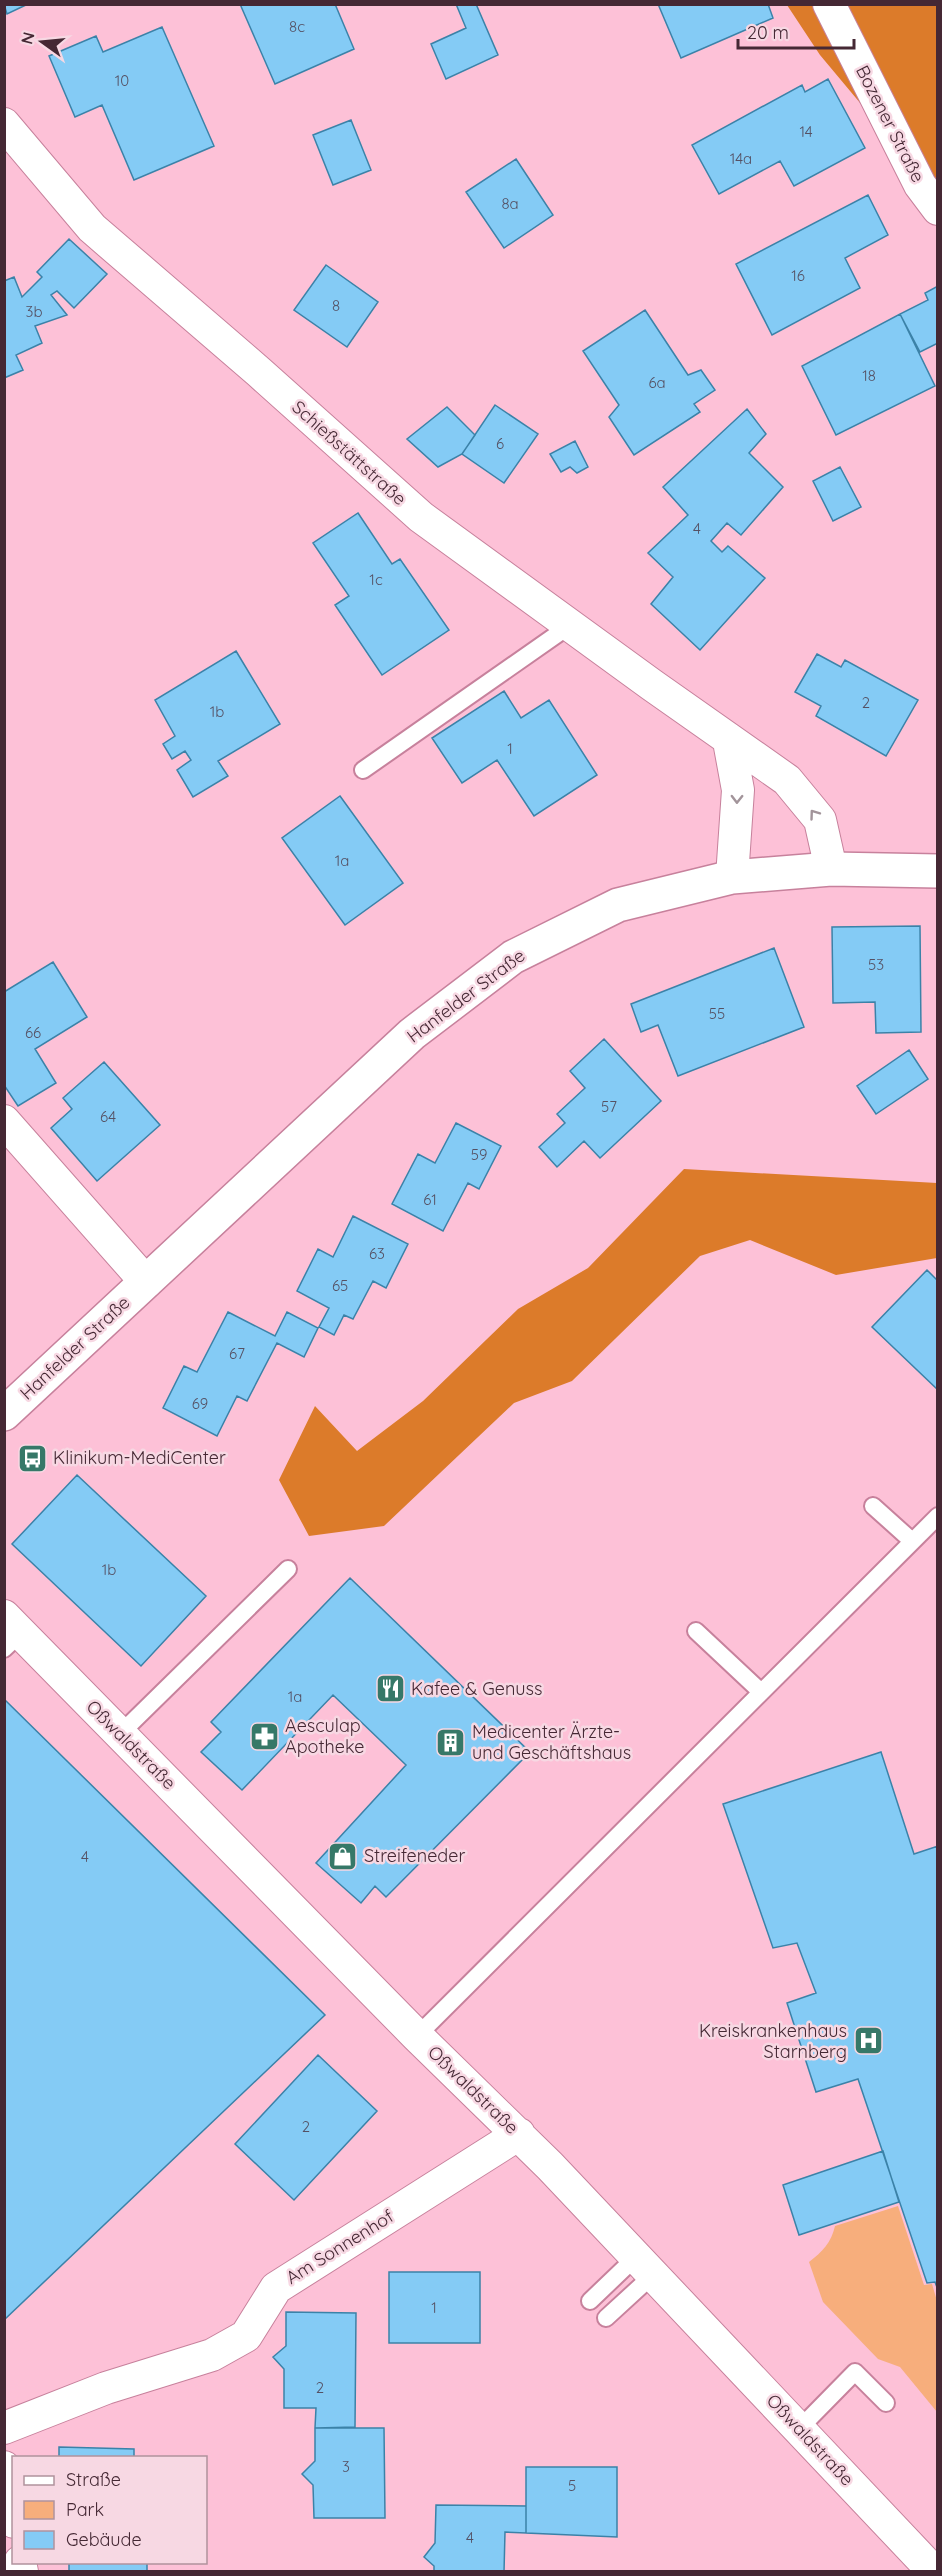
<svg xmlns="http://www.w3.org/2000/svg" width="942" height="2576" font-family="Quicksand,sans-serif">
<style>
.green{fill:#f7ae7c}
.forest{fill:#dc7b2a}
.building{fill:#84cbf5;stroke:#3b82a8;stroke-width:1.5}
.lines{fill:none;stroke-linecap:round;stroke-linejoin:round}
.lane-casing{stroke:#c7819c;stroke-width:20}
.street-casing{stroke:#c7819c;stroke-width:34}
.secondary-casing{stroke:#c7819c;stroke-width:36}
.lane{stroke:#fff;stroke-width:16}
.street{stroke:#fff;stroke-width:32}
.secondary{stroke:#fff;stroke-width:33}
.oneway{stroke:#a2949a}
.labels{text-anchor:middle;stroke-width:5;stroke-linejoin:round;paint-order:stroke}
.number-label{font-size:15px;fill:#555164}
.street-label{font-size:18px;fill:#452834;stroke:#f7d8e3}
.poi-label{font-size:18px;fill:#452834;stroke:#f7d8e3;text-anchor:start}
</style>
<rect width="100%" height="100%" fill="#fdc1d7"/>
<path class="green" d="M898 2206 924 2285 932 2284 937 2301V2412L900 2367 878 2359 823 2302 809 2262C823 2251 831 2243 835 2226Z"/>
<path class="forest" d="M787 5H937V195L820 55Z
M684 1169 937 1183V1258L836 1275 750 1240 700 1256 572 1381 514 1403 384 1526 309 1536 279 1480 315 1406 357 1451 423 1401 518 1309 588 1268Z"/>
<path class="building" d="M4 4H28L7 14Z
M240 4H335L354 49 275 84Z
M456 4H476L498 55 446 79 431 44 466 28Z
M658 4H768L773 18 681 58Z
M162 27 214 146 134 180 102 105 75 117 49 56 96 36 103 52Z
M828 79 865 148 794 186 780 161 719 194 692 145 802 85 805 92Z
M351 120 371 170 333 185 313 135Z
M516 159 553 215 504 248 466 192Z
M868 195 888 235 845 258 860 288 772 335 736 264Z
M69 239 107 274 74 308 57 291 51 295 67 315 35 326 42 343 16 355 23 370 4 378V281L14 277 22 297 42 277 37 272Z
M326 265 378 302 347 347 294 310Z
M938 286V343L920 352 900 314 928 300 925 293Z
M645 310 688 375 701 370 715 390 694 404 700 412 634 455 609 417 619 405 583 351Z
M900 314 935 386 836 435 802 366Z
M495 405 538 434 504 483 462 454Z
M447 407 475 435 462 454 438 467 407 439Z
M747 409 766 434 749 453 783 487 741 535 727 523 711 541 722 552 728 546 765 578 700 650 651 604 673 577 648 553 688 515 663 487Z
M575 441 588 467 577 473 570 467 561 472 550 454Z
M840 467 861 507 833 521 813 481Z
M358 513 392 564 400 559 449 630 382 675 335 605 349 596 313 543Z
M236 651 280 724 218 761 228 776 193 797 177 770 191 760 185 751 172 759 163 744 175 736 155 700Z
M817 654 841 667 845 660 918 700 886 756 816 716 821 706 795 692Z
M504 691 521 718 549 700 597 775 534 816 497 760 462 783 432 738Z
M340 796 403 883 345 925 282 838Z
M920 926 921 1032 876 1033 875 1002 833 1003 832 927Z
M774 948 804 1027 678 1076 658 1025 641 1032 631 1004Z
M53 962 87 1017 35 1049 56 1083 18 1106 4 1085V992Z
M604 1039 661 1101 600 1158 584 1141 557 1167 539 1147 565 1123 557 1114 585 1088 570 1071Z
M909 1050 928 1079 876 1114 857 1086Z
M104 1062 160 1125 97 1181 51 1128 72 1109 63 1098Z
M456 1123 501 1146 479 1189 468 1183 443 1231 392 1204 418 1154 435 1163Z
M353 1216 408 1244 386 1288 373 1281 353 1319 344 1315 334 1335 319 1327 329 1308 297 1291 318 1249 333 1257Z
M927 1270 938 1281V1390L872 1327Z
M228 1312 275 1336 287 1312 318 1328 304 1357 277 1343 247 1401 237 1396 217 1436 163 1408 184 1366 197 1372Z
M77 1475 206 1596 141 1666 12 1544Z
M350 1578 530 1752 386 1897 375 1886 361 1903 316 1863 406 1765 333 1695 242 1790 201 1752 221 1732 211 1722Z
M4 1699 325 2015 4 2320Z
M881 1752 914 1854 938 1846V2290L935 2282 927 2283 858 2079 816 2092 787 2003 816 1993 797 1943 773 1948 723 1804Z
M318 2055 377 2111 294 2200 235 2144Z
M883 2151 899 2202 799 2235 783 2185Z
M389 2272H480V2343H389Z
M286 2312 356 2313 355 2427 315 2428 316 2408H284V2369L273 2357 286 2346Z
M315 2428H384L385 2518H314L313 2485 302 2474 315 2461Z
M59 2447 134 2449V2458H59Z
M526 2467H617V2537L526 2533Z
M436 2505 526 2506V2533L505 2532 504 2572H434V2566L424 2557 435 2543Z
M69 2562H147V2572H69Z"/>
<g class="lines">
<defs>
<path id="lane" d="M363 770 569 626
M873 1506 912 1541
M696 1631 761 1692
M4 1649 21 1633
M120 1734 288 1569
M417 2036 938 1516
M590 2301 637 2256
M606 2318 654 2274
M800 2428 855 2372 886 2403"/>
<path id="street" d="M829 4 920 185 938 209
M4 124 92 228 259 372 421 517 652 685 787 780 820 820 831 869
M729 741 738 790 732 877
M4 1121 146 1282
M4 1616 417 2036 550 2166 934 2572
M4 2428 106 2388 212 2355 246 2336 276 2288 519 2134
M4 2467 14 2522
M20 2562 22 2572"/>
<path id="secondary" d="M4 1414 412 1034 513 957 618 905 732 877 831 869 938 871"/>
</defs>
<use href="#lane" class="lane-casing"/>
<use href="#street" class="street-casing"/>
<use href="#secondary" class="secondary-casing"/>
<use href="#lane" class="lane"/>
<use href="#street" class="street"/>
<use href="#secondary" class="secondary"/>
</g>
<defs><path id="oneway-chevron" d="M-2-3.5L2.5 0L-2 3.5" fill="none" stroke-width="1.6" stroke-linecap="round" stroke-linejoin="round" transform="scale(1.5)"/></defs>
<g class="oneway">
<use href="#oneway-chevron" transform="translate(737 799) rotate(91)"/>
<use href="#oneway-chevron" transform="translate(814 814) rotate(-126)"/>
</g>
<defs>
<symbol id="bus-square" viewBox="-11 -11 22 22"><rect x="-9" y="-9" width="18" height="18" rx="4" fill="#367868" stroke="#f7d8e3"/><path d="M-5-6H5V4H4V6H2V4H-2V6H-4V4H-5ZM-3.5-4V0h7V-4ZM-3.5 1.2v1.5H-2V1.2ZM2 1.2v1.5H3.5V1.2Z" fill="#fff"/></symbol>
<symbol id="restaurant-square" viewBox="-11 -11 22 22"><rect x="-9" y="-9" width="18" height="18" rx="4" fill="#367868" stroke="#f7d8e3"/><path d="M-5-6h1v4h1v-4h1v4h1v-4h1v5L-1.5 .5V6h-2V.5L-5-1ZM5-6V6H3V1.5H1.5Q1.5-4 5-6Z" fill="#fff"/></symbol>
<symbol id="pharmacy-square" viewBox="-11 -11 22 22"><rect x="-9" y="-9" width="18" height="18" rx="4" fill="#367868" stroke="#f7d8e3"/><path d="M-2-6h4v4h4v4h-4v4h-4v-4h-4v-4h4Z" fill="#fff"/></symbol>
<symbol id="building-square" viewBox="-11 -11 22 22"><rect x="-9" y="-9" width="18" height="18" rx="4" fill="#367868" stroke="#f7d8e3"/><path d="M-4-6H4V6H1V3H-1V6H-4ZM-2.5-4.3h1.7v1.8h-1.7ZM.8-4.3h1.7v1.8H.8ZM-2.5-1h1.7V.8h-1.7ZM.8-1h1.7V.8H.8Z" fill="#fff"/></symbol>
<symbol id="shop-square" viewBox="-11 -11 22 22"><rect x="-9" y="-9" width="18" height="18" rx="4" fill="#367868" stroke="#f7d8e3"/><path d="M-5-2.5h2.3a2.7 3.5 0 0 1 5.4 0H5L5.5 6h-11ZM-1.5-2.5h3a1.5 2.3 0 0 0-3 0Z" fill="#fff"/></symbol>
<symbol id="hospital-square" viewBox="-11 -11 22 22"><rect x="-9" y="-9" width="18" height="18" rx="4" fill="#367868" stroke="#f7d8e3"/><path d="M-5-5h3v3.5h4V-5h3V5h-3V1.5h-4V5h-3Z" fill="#fff"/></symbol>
</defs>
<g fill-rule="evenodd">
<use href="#bus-square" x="16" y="1442" width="33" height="33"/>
<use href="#restaurant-square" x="374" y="1672" width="33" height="33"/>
<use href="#pharmacy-square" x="248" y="1720" width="33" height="33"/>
<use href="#building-square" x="434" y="1726" width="33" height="33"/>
<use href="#shop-square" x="326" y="1840" width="33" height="33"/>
<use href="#hospital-square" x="852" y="2024" width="33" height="33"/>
</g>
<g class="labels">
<g class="number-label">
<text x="297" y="32">8c</text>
<text x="122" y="86">10</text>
<text x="806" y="137">14</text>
<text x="741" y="164">14a</text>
<text x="510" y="209">8a</text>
<text x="798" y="281">16</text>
<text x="336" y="311">8</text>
<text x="34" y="317">3b</text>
<text x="869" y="381">18</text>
<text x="657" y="388">6a</text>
<text x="500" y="449">6</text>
<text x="697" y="534">4</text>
<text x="376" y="585">1c</text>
<text x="866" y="708">2</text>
<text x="217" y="717">1b</text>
<text x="510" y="754">1</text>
<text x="342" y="866">1a</text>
<text x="876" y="970">53</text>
<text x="717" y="1019">55</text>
<text x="33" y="1038">66</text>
<text x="609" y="1112">57</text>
<text x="108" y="1122">64</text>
<text x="479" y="1160">59</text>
<text x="430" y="1205">61</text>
<text x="377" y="1259">63</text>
<text x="340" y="1291">65</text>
<text x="237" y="1359">67</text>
<text x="200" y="1409">69</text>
<text x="109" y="1575">1b</text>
<text x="295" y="1702">1a</text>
<text x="85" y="1862">4</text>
<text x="306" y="2132">2</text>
<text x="434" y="2313">1</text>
<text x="320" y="2393">2</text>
<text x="346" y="2472">3</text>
<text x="572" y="2491">5</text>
<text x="470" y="2543">4</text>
</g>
<g class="street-label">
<text transform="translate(890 124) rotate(63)" y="6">Bozener Straße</text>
<text transform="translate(349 453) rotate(42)" y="6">Schießstättstraße</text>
<text transform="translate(466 996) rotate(-37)" y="6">Hanfelder Straße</text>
<text transform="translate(75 1348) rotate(-43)" y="6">Hanfelder Straße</text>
<text transform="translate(131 1745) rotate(45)" y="6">Oßwaldstraße</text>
<text transform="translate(473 2090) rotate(44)" y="6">Oßwaldstraße</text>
<text transform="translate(340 2247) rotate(-32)" y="6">Am Sonnenhof</text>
<text transform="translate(810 2440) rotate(47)" y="6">Oßwaldstraße</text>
</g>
<g class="poi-label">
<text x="53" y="1464">Klinikum-MediCenter</text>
<text x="411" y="1695">Kafee &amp; Genuss</text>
<text x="285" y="1732">Aesculap<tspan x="285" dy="21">Apotheke</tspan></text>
<text x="472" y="1738">Medicenter Ärzte-<tspan x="472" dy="21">und Geschäftshaus</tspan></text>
<text x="364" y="1862">Streifeneder</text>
<text x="847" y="2037" text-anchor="end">Kreiskrankenhaus<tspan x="847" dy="21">Starnberg</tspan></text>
</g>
</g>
<rect width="942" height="2576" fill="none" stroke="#452834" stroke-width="12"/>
<rect x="12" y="2456" width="195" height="108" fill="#f7d8e3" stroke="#b0929d" stroke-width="1.5"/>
<rect x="24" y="2476" width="30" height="9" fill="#ffffff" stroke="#b0929d" stroke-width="1.5"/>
<text x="66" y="2486" font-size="18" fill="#452834">Straße</text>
<rect x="24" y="2501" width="30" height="18" fill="#f7ae7c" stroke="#b0929d" stroke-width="1.5"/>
<text x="66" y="2516" font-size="18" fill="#452834">Park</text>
<rect x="24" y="2531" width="30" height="18" fill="#84cbf5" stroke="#b0929d" stroke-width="1.5"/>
<text x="66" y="2546" font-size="18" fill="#452834">Gebäude</text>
<g transform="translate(42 42) rotate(285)" stroke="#f7d8e3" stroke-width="4.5" paint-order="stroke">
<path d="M0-4.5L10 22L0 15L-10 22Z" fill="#452834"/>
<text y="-9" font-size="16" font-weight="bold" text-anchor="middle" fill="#452834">N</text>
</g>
<path d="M738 39v9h116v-9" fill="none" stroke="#452834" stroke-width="3"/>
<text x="747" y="39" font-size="18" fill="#452834" stroke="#f7d8e3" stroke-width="4.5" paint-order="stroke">20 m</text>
</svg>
